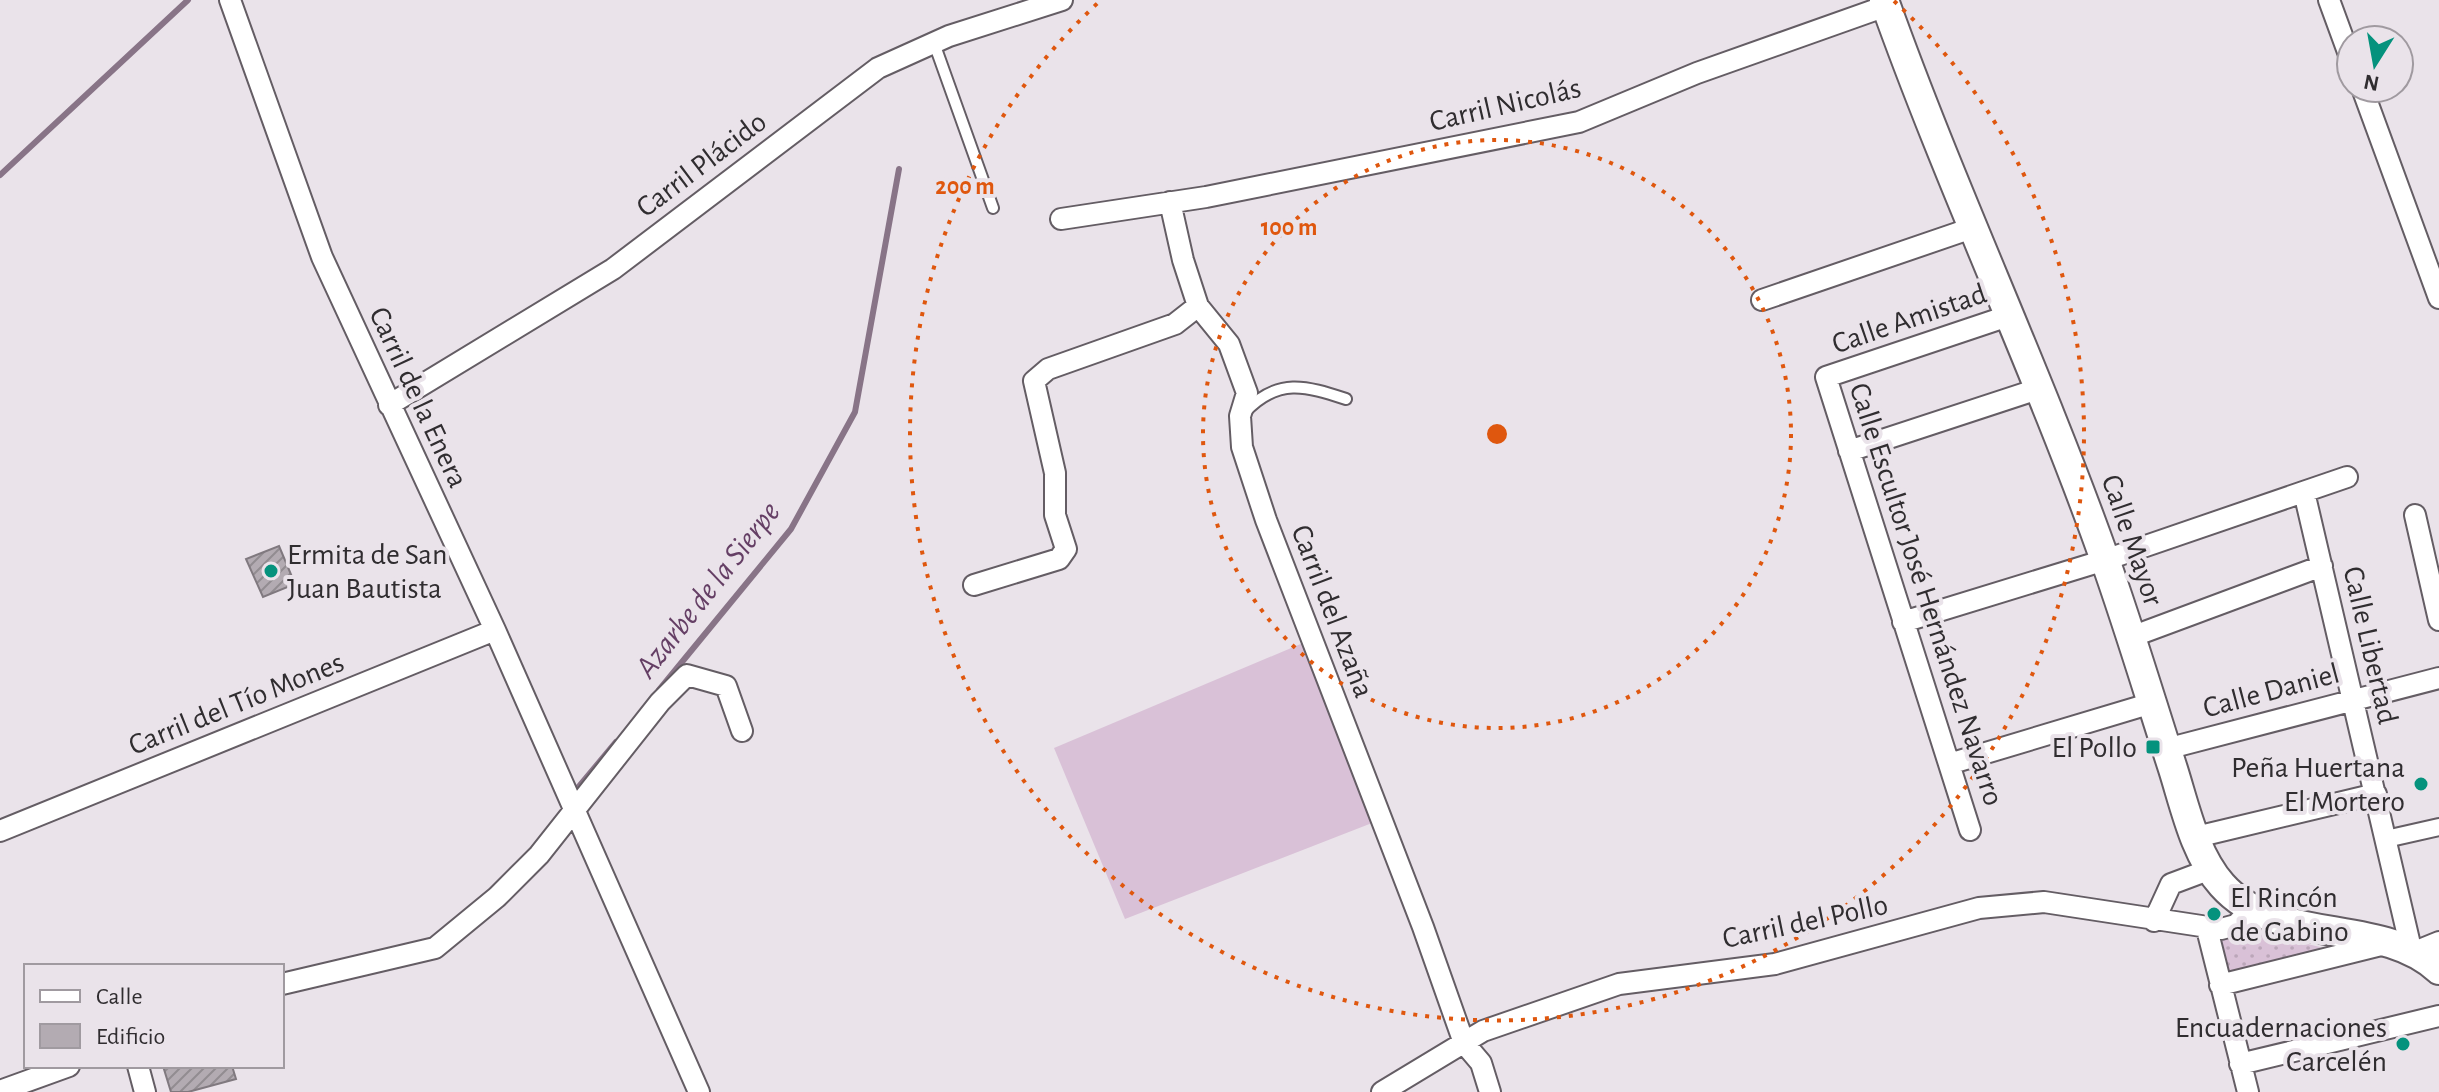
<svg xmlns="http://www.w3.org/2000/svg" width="2439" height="1092" font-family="'Alegreya Sans',sans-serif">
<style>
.grass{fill:url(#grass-dots)}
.garden{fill:#d9c1d7}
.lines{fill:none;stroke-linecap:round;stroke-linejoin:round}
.stream{stroke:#887487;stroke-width:6}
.building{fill:url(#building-hatch);stroke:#80797f;stroke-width:2}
.service-casing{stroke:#645d64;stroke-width:14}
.pedestrian-casing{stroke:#645d64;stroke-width:20}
.minor-casing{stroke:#645d64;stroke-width:24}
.secondary-casing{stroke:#645d64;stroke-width:32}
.service{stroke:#fff;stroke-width:10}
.pedestrian{stroke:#fff;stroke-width:16}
.minor{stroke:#fff;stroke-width:20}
.secondary{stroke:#fff;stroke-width:28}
.ring{fill:none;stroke:#df570e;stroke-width:4;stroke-dasharray:4 8}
.poi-dot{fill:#05927d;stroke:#eae3ea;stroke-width:3}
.labels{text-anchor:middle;stroke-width:8;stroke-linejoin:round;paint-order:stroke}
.street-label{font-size:30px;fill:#302d30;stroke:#eae3ea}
.poi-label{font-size:30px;fill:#302d30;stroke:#eae3ea;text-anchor:end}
.water-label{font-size:32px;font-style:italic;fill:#653f65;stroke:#eae3ea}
.centre{fill:#df570e;stroke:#eae3ea;stroke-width:4}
.ring-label{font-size:24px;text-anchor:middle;font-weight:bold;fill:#df570e;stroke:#eae3ea;stroke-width:8;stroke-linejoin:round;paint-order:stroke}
</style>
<defs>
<pattern id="grass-dots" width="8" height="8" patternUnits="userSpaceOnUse" patternTransform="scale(2)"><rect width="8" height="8" fill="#d9c1d7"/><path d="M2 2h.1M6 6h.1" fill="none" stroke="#bba6b9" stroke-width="1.8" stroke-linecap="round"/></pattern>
<pattern id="building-hatch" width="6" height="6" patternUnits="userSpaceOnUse" patternTransform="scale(2)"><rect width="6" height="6" fill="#b3abb2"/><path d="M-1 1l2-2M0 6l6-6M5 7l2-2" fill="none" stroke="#928c91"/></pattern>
</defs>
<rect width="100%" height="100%" fill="#eae3ea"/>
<path class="grass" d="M2245 929 2320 947 2322 950 2231 979 2216 943 2220 938Z"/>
<path class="garden" d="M1303 643 1372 823 1125 919 1054 748Z"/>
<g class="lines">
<path class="stream" d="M0 175 188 0
M659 690 791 529 855 412 899 169
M576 790 616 742"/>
</g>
<path class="building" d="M279 546 295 584 263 597 246 559Z
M163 1066H232L236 1079 188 1092H171Z"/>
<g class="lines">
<defs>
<path id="service" d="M934 43 993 208
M1245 412C1278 377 1306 386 1346 399"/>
<path id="pedestrian" d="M2386 839 2439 827"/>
<path id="minor" d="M230 0 322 257 495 630 699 1092
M2329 0 2351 60
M2362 88 2439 298
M1170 202 1183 260 1198 306 1229 344 1247 393 1240 416 1242 447 1266 520 1423 927 1464 1043 1481 1063 1490 1092
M1061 219 1206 197 1579 122 1697 73 1886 6
M1762 300 1975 227
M389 405 613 269 878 68 949 36 1062 0
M1849 451 2041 388
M2304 492 2412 953 2439 942
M2415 515 2439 620
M974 585 1059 559 1066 549 1055 515V473L1034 381 1048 369 1175 324 1198 306
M1903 622 2105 560 2347 477
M2131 637 2322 566
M2166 749 2439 678
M1949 764 2152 703
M1970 830 1826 377 2011 315
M0 831 495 630
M2196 837 2376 794
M2154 921 2171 884 2211 869
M2207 929 2248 1092
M282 984 435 948 497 897 539 855 660 702 687 675 726 686 742 731
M2220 985 2385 944
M2240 1064 2439 1016
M138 1066 145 1092
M0 1091 69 1066
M1382 1092 1483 1031 1619 984 1775 964 1979 908 2044 902 2221 929 2236 925 2253 907"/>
<path id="secondary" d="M1884 0C1951 188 2037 369 2104 557 2129 627 2150 698 2173 769 2185 807 2195 855 2222 885 2277 947 2381 916 2439 970"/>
</defs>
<use href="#service" class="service-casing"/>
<use href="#pedestrian" class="pedestrian-casing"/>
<use href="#minor" class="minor-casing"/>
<use href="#secondary" class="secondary-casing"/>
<use href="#service" class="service"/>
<use href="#pedestrian" class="pedestrian"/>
<use href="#minor" class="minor"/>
<use href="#secondary" class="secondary"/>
</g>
<g class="ring">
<circle cx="1497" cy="434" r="294"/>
<path d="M1894 1A587 587 0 1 1 1100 1"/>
</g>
<g class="poi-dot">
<circle cx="271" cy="571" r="8"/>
<rect x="2145" y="739" width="16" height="16" rx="4"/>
<circle cx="2421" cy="784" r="8"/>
<circle cx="2214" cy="914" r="8"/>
<circle cx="2403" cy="1044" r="8"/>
</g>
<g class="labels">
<g class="street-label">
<text transform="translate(1505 104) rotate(-13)" y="10">Carril Nicolás</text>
<text transform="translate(701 164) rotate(-37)" y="10">Carril Plácido</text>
<text transform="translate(1909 318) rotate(-19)" y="10">Calle Amistad</text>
<text transform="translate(419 397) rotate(65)" y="10">Carril de la Enera</text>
<text transform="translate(2133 540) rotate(71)" y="10">Calle Mayor</text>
<text transform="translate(1927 594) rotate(72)" y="10">Calle Escultor José Hernández Navarro</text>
<text transform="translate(1333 611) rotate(69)" y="10">Carril del Azaña</text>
<text transform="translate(2371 645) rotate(77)" y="10">Calle Libertad</text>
<text transform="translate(2271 690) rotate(-15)" y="10">Calle Daniel</text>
<text transform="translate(236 703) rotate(-22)" y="10">Carril del Tío Mones</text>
<text transform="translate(1805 921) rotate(-12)" y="10">Carril del Pollo</text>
</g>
<g class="poi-label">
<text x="287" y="564" text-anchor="start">Ermita de San<tspan x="287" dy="34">Juan Bautista</tspan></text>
<text x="2137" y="757">El Pollo</text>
<text x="2405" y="777">Peña Huertana<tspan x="2405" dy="34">El Mortero</tspan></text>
<text x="2230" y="907" text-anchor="start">El Rincón<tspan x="2230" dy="34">de Gabino</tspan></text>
<text x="2387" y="1037">Encuadernaciones<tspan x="2387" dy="34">Carcelén</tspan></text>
</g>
<g class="water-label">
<text transform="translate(707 589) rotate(-52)" y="11">Azarbe de la Sierpe</text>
</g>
</g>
<circle cx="1497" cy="434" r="12" class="centre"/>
<g class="ring-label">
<text x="965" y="194">200 m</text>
<text x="1289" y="235">100 m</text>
</g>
<rect x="24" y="964" width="260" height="104" fill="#eae3ea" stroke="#a09aa0" stroke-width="2"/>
<rect x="40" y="990" width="40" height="12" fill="#ffffff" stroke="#a09aa0" stroke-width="2"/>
<text x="96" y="1004" font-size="24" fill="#302d30">Calle</text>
<rect x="40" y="1024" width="40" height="24" fill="#b3abb2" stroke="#a09aa0" stroke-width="2"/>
<text x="96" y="1044" font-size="24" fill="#302d30">Edificio</text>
<g transform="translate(2375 64) rotate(191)"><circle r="38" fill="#eae3ea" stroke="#a09aa0" stroke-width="2"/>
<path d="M0-6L14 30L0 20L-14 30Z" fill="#05927d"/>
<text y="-12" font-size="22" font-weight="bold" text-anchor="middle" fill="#302d30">N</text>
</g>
</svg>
